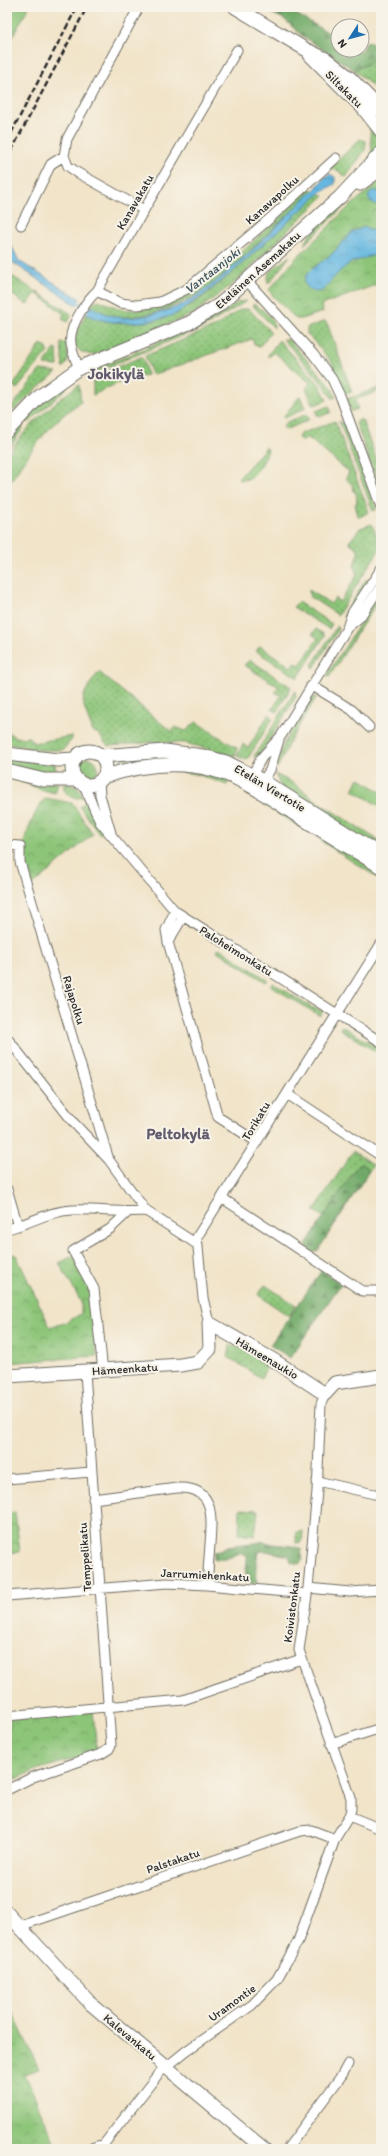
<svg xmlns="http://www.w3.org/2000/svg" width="388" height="2156" font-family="Itim,sans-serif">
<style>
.grass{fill:url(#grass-dots);stroke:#5c7852}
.forest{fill:url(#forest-firs);stroke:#4e6a4a}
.park{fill:url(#park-crowns);stroke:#5c7852}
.water{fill:url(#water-ripples);stroke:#487286}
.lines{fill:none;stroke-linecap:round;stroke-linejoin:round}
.stream{stroke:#66b8e1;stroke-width:2.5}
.street-casing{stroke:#706c62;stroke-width:11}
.secondary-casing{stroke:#706c62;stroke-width:15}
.street{stroke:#fff;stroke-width:9}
.secondary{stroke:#fff;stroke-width:13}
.rail{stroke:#2b2b2b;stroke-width:2.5;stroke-dasharray:6 3;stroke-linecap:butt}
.labels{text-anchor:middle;stroke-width:4;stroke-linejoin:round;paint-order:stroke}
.street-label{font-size:12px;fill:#2b2b2b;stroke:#f7f3e8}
.water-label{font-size:13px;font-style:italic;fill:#3d5562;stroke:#f7f3e8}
.district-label{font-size:16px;font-weight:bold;fill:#625b6d;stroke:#f7f3e8}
</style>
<defs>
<pattern id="grass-dots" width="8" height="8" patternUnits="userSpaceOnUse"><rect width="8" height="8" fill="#8cc578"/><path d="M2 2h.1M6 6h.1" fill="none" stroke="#73a063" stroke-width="1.8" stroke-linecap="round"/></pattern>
<pattern id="forest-firs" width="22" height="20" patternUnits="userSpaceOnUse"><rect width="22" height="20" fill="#71aa68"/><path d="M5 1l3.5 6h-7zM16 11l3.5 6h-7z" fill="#5d8b56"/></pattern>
<pattern id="park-crowns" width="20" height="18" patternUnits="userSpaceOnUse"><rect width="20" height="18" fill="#8cc578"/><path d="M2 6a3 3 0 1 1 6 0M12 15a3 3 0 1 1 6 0" fill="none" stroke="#73a063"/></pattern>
<pattern id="water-ripples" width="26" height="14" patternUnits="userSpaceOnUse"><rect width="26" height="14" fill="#66b8e1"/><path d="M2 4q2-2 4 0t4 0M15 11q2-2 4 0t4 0" fill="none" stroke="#5496b7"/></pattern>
</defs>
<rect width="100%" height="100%" fill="#f7f3e8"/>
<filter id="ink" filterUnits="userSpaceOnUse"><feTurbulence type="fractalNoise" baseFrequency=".025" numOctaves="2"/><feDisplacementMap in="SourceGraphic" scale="8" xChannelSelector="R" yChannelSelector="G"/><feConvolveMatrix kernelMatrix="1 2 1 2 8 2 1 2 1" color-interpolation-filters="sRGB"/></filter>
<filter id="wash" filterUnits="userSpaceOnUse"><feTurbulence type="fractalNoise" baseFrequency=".012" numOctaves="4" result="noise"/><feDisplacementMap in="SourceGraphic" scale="16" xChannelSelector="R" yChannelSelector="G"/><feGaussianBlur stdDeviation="0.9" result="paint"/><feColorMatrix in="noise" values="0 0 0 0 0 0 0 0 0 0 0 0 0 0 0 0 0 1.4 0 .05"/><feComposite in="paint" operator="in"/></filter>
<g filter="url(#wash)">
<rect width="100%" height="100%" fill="#f1e4c9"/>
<path class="grass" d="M381 58V94L354 70Z
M370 127C378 134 380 139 378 149L372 154Z
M360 139 366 141 365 150 346 177 337 170 329 169Z
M310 186 311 190 314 191C302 202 289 213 278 224 238 261 199 306 143 315 136 316 127 318 119 317 109 316 100 311 91 306L94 302 98 300C109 304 120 310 132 310 194 311 268 226 310 186Z
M319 193 324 196 234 283 193 314 93 355C64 351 76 332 86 314 106 326 148 325 169 316 201 305 237 267 263 244 281 227 300 210 319 193Z
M349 198 351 200 304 245 311 233Z
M290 256 270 282 267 283 269 272Z
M7 273 70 313 71 316 68 322 62 319 64 314 36 293 27 305 7 291Z
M247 301 206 326 93 373 96 369 215 318 238 302Z
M253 304C261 308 275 318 274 328L253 306Z
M241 309H249L271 332 259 347 255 345 252 339 161 372 152 374 145 356 216 326Z
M325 321 327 323 352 392 345 394 331 361 307 334V328Z
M283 339 289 340 330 385 336 397 332 398 324 385Z
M279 340 320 385 327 400 314 405 306 389 310 383 274 352 269 357 268 355Z
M61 343H66C68 353 71 360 63 368Z
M41 344 47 348 48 352 17 389 13 386Z
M55 349 57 350 58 366 44 365Z
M141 357 144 361 147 375 118 383 93 395V377Z
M40 370 57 372 33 392 14 411 12 407Z
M66 384V389L29 422H26L25 420 50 395Z
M79 385 81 402C48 423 28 455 7 487 7 479 5 468 7 460 12 438 60 397 79 385Z
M381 387V390L355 400 358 409 351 411 347 399Z
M300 396 305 408 285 418 283 417Z
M329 406 331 412 322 416 317 415 316 411Z
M307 414 309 419 306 421 286 430 283 427 287 422Z
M359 420H362L381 472V493L356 423Z
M335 421 369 512 360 517 358 516 355 504 357 503 356 492H354L353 486 346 478 349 472 307 437 303 441 298 438 300 434Z
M339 421 346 425 376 506V510L373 511Z
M21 425 23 428 7 452V443Z
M266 447 268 450C265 461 252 485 238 479Z
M372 524 380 545 379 550 338 615 310 597 309 590 331 604 335 598 340 602 357 575 354 565 359 550 349 542 360 528Z
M366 579 369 581 349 614 343 617Z
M381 591V596L329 677 326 676Z
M298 602 332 624 329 629 293 607Z
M337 626 338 630 314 668 312 665Z
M316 629 325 635 298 678 256 651 260 646 291 667 295 662 300 665 318 638 312 634Z
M250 660 291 687 277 712 272 709 281 696 275 692 279 687 244 665Z
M99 672 172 732 175 727 186 731 196 722 237 748 235 756 185 743 157 742 109 746 104 742 99 734 93 732C82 700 76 701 99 672Z
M295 691 296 697 260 755 255 758 254 756Z
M317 696 289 743 278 767 274 768 285 741 311 699Z
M269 714 273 718 247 760 237 756 243 744 248 748Z
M7 730C13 739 20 738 30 737L33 743 72 736V739L63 750H39L7 744Z
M157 754 198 758 122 767 120 758Z
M7 758 55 764 57 777 7 768Z
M78 768a10 10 0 1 1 20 0a10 10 0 1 1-20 0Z
M174 767 230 780 227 785 200 775 174 771Z
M275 774 293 783 318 802 381 842V851L281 787Z
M21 779 58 783 55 793 39 789 21 781Z
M63 783C74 785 78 786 83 797 72 800 64 795 63 783Z
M251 790 305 826 304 830 248 795Z
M86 802 103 833 100 834 82 810 80 806Z
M328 838 381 872V880L321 841 322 838Z
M219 948 265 978 268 980 266 982 217 951Z
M273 983 311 1007 323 1011 320 1016 271 986Z
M342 1026 381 1050V1055L340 1029Z
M353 1151 373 1165 335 1224 314 1211Z
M265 1285 296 1305 289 1316 258 1295Z
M230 1345 242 1349 268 1366 261 1378 228 1357Z
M240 1509 258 1510 255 1536 239 1534Z
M303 1531 302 1542 296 1543V1532Z"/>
<path class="forest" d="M267 7H284L338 38V50L362 51 367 41 374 45 381 32V58L354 70 301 35 284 19 269 12Z
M362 1164 367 1167 368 1172 317 1252H311L307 1248 306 1244 358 1165Z
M322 1270 341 1284 290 1358 270 1345Z
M264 1541C275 1547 289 1543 301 1549L303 1560 299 1564 291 1562 289 1556 261 1550C254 1559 256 1571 257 1582L253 1584C241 1578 248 1566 247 1555 237 1551 234 1557 225 1559 222 1560 217 1559 214 1559V1552L223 1550 225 1547C237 1543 251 1545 264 1541Z"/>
<path class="park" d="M7 7H29L7 47Z
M381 180V283L321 305 323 312 301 319H296L274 297 269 290 293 261 349 207Z
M359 778 381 792V807L353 790Z
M46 798 72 803 93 834 31 887C28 877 22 864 22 854 22 842 37 804 46 798Z
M7 1254 16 1255 50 1327 65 1323 81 1314V1302L59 1263 73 1256 91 1290 97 1356 7 1363Z
M15 1512 20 1552 7 1553V1513Z
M93 1711 97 1752 36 1770 7 1783V1727H10V1718Z
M13 2013 39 2069 25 2074 57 2148 7 2149V2016Z"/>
<path class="water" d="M330 174 335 177V184L321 192 235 270 205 294 176 314C152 324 108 327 86 314L91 306C100 311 109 316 119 317 137 320 171 311 187 302 235 272 274 227 315 189L325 177Z
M373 190 381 192V201L376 205 370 201 368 196Z
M364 227 381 233V253L350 263 339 272 322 291C314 294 307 289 304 282L306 275 312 269 332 254 352 232Z
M7 237 19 261 80 299 76 305 12 262 7 254Z"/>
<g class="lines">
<path class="stream" d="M76 301 91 311"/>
</g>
</g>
<g filter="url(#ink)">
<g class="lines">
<defs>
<path id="street" d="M64 156 68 166 78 173 144 210
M21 225 51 164 64 156 67 139 139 7
M248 282 313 354 332 379 341 398 381 507
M97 291 120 303 137 305 160 302 187 289 267 221 336 158
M79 368C68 344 67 334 81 311 86 303 90 297 97 291L237 50
M348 627 360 617 381 586
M311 685 352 710 369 727
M250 779 262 757 281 736 347 628 352 613 381 569
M99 781 100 795 111 833
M258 781H263L270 770 279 740
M83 783 100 822 175 911 381 1042
M7 845 20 846V862L109 1160
M175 911 166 930 168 942 218 1117 257 1142
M168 942 183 917
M7 1038 74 1123 109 1160 146 1211 198 1245
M287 1094 381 1156
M7 1189 18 1226
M222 1198 362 1291H381
M7 1229C29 1224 49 1211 72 1210 97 1209 121 1213 146 1211
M209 1323 203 1298 197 1237 381 944
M103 1371 94 1289 73 1251 110 1229 128 1212
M7 1479 91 1472
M317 1481 374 1494H381
M93 1499 177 1488C215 1486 212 1516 210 1544 209 1558 208 1571 207 1585
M308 1588 350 1592 381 1590
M7 1596 167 1583 207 1585 307 1594
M7 1716 183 1700 301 1659
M331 1744 381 1728
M7 1790 33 1777 101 1754 109 1749 111 1745 85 1372
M349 1816 381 1829
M20 1926 300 1831 311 1830 335 1839
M88 2149 104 2144 159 2073 186 2051 252 2005 277 1979 298 1941 335 1839 349 1816 351 1809V1798L299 1650 308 1588 317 1491 321 1404 325 1394
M287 2149 342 2075 348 2064"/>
<path id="secondary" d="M235 7 305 49 326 59 350 78 381 110
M310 55 363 108 381 131
M360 184 381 169
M7 431 40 396 79 368 189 323 219 305 340 197 381 153
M72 768a17 17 0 1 1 34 0a17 17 0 1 1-34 0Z
M7 754 58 760 75 759
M101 756 165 751 203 756 226 762 263 781 381 855
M7 771 44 780H78
M103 777C151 761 202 758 247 784 263 792 278 803 293 813 323 831 352 849 381 867
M209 1323 275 1361 325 1394 335 1383 381 1376
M7 1376 181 1365 198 1362 210 1349 209 1323
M7 1913 91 2004 264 2149"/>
</defs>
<use href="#street" class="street-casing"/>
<use href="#secondary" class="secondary-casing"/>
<use href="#street" class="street"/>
<use href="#secondary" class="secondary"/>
<path class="rail" d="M7 141 77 7
M7 159 87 7"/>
</g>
</g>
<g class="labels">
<g class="street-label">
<text transform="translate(344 89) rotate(45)" y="4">Siltakatu</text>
<text transform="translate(272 200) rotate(-42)" y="4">Kanavapolku</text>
<text transform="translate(135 202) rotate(-60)" y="4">Kanavakatu</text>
<text transform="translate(258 270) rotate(-42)" y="4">Eteläinen Asemakatu</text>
<text transform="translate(270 788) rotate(31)" y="4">Etelän Viertotie</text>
<text transform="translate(236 951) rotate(32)" y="4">Paloheimonkatu</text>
<text transform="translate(74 1000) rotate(73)" y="4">Rajapolku</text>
<text transform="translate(256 1121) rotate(-59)" y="4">Torikatu</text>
<text transform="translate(267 1358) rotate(31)" y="4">Hämeenaukio</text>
<text transform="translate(125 1369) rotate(-4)" y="4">Hämeenkatu</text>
<text transform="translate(85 1557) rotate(-94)" y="4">Temppelikatu</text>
<text transform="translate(205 1575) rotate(3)" y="4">Jarrumiehenkatu</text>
<text transform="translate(292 1607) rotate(-83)" y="4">Koivistonkatu</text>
<text transform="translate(173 1861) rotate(-19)" y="4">Palstakatu</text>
<text transform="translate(232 2003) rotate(-36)" y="4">Uramontie</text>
<text transform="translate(130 2037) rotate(40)" y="4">Kalevankatu</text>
</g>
<g class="water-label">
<text transform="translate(212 270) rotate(-38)" y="5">Vantaanjoki</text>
</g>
<g class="district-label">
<text x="116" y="379">Jokikylä</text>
<text x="178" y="1139">Peltokylä</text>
</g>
</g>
<rect width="388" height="2156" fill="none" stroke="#f7f3e8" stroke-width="24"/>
<g transform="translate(350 38) rotate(234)"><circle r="19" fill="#f7f3e8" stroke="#a5a39c"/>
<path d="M0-3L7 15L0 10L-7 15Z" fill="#1f6fb2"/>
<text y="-6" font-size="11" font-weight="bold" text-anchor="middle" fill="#2b2b2b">N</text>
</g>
</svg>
